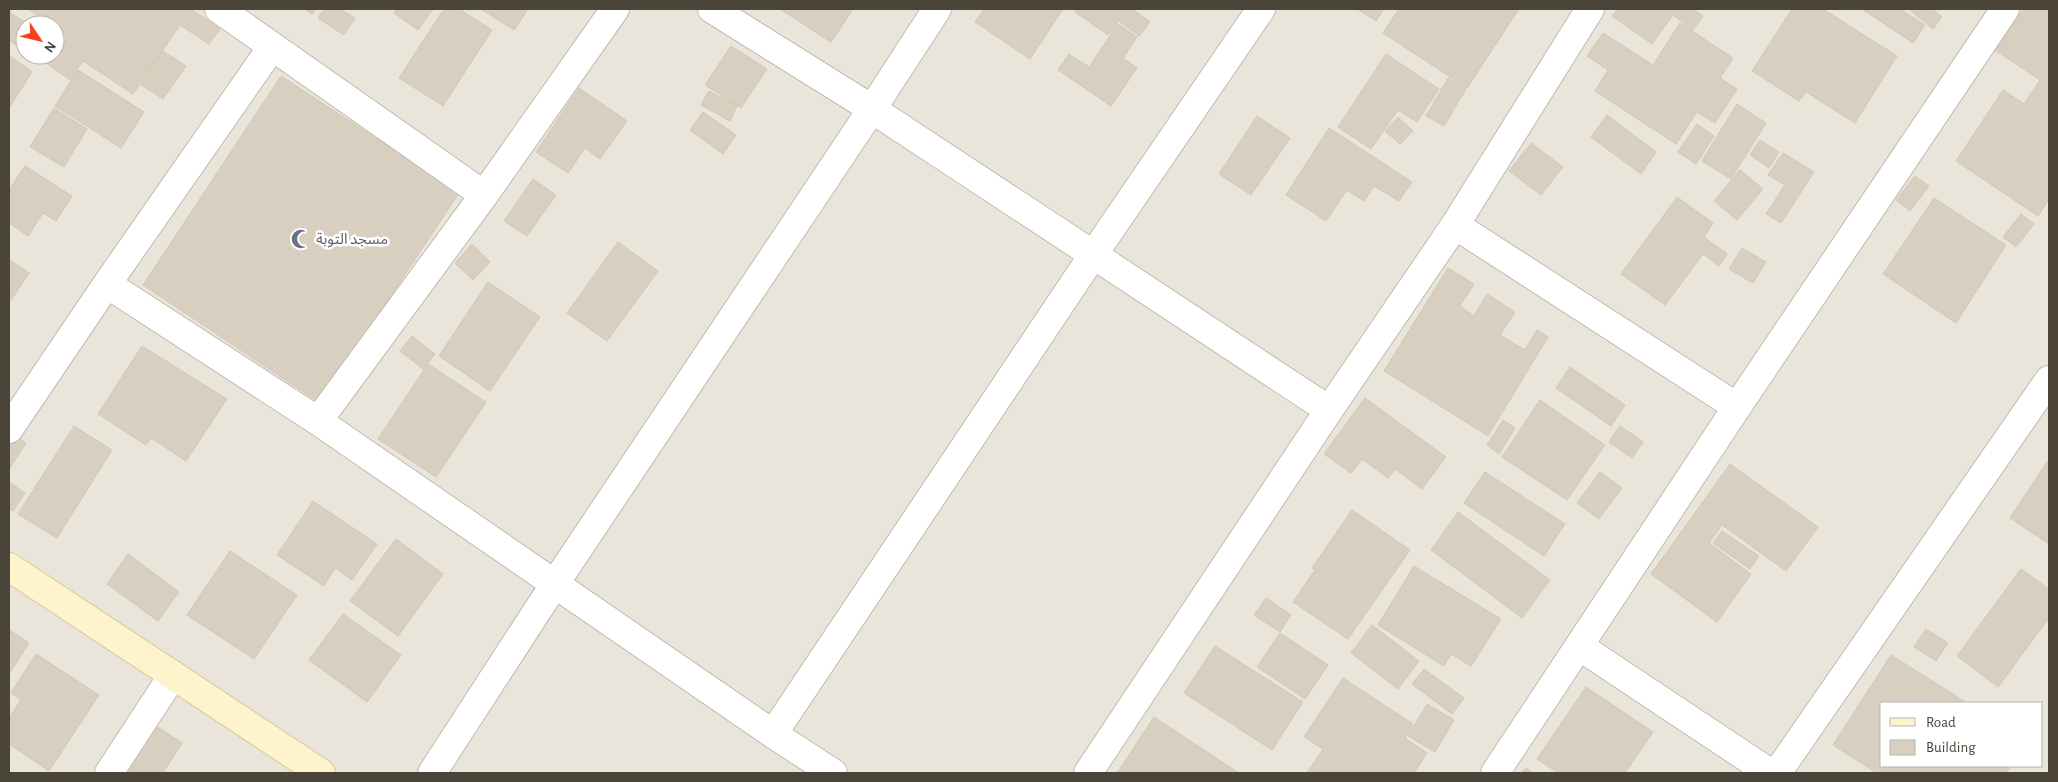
<svg xmlns="http://www.w3.org/2000/svg" width="2058" height="782" font-family="'Alegreya Sans','Noto Sans Arabic',sans-serif">
<style>
.residential{fill:#eae5da;fill-rule:evenodd}
.building{fill:#d8cfc1;stroke:#d3c7b4}
.lines{fill:none;stroke-linecap:round;stroke-linejoin:round}
.street-casing{stroke:#c2bbae;stroke-width:30}
.secondary-casing{stroke:#d6c79b;stroke-width:30}
.street{stroke:#fff;stroke-width:28}
.secondary{stroke:#fff3cd;stroke-width:28}
.labels{text-anchor:middle;stroke-width:5;stroke-linejoin:round;paint-order:stroke}
.worship-label{font-size:15px;fill:#5b616d;stroke:#fff;text-anchor:start}
</style>
<rect width="100%" height="100%" fill="#f6f3ec"/>
<path class="residential" d="M9 9H2049V773H9ZM25 25H55V55H25ZM1882 703H2042V766H1882Z"/>
<path class="building" d="M28 9H191L220 29 209 44 180 25 133 94 83 61 70 80 43 61 47 55H55V44L63 32 55 27V25H52Z
M305 9H316L312 14Z
M324 9H340L355 18 344 35 318 18Z
M397 9H433L418 30 394 13Z
M444 9H459L492 30 443 106 399 78Z
M481 9H528L514 30Z
M780 9H853L831 42Z
M984 9H1063L1030 59 975 22Z
M1077 9H1132L1150 22 1139 36 1119 21 1108 35 1075 12Z
M1357 9H1384L1376 21Z
M1399 9H1519L1467 88 1383 33Z
M1618 9H1639L1643 12 1645 9H1693L1703 16 1693 30 1673 15 1652 44 1612 16Z
M1792 9H1823L1897 56 1855 123 1806 92 1799 101 1752 71Z
M1862 9H1900L1925 25 1913 43Z
M1913 9H1932L1942 17 1933 29 1911 11Z
M2023 9H2046L2049 11V199L2038 216 1956 161 2003 90 2024 104 2040 80 1995 50Z
M9 12 29 25H25V51L9 40Z
M1680 23 1733 58 1720 78 1737 89 1715 123 1697 112 1676 144 1595 91 1608 70 1587 56 1603 33 1653 65Z
M1118 24 1137 37 1123 58 1137 68 1111 106 1058 70 1069 54 1089 67Z
M731 46 767 69 741 108 705 85Z
M163 51 186 66 163 99 141 85Z
M1386 54 1439 89 1417 122 1398 110 1371 149 1338 127Z
M10 56 32 72 9 108V58Z
M78 70 144 112 121 148 55 106Z
M281 76 459 193 320 403 143 285Z
M1448 78 1466 89 1444 126 1426 116Z
M579 88 627 121 600 159 585 148 568 173 536 152Z
M709 91 737 106 730 121 701 105Z
M1737 104 1766 123 1731 179 1702 161Z
M54 108 87 129 64 167 30 147Z
M703 112 736 135 723 154 690 130Z
M1607 115 1656 152 1641 174 1591 137Z
M1257 116 1290 138 1251 195 1219 174Z
M1398 117 1413 131 1400 144 1385 131Z
M1697 124 1714 136 1696 164 1678 152Z
M1329 128 1412 182 1399 201 1374 186 1364 201 1347 190 1326 221 1286 195Z
M1760 140 1779 152 1769 168 1750 155Z
M1531 143 1563 167 1541 195 1509 171Z
M1783 153 1814 172 1781 223 1766 214 1785 185 1768 175Z
M25 166 72 196 56 221 43 213 28 236 9 223V190Z
M1740 170 1763 189 1737 220 1714 201Z
M1915 176 1929 186 1910 211 1896 200Z
M533 179 556 195 527 236 504 221Z
M1677 197 1713 223 1704 237 1727 254 1719 266 1703 254 1665 305 1621 274Z
M1934 198 2006 245 1956 323 1883 274Z
M2021 214 2034 224 2016 247 2003 237Z
M618 242 658 271 607 341 567 313Z
M472 244 490 262 473 280 455 263Z
M1742 248 1766 262 1753 283 1729 269Z
M11 261 29 273 11 300 9 299V263Z
M1448 268 1474 284 1460 306 1474 316 1487 294 1515 312 1500 335 1525 350 1537 330 1548 337 1488 436 1384 371Z
M488 282 540 317 490 391 439 356Z
M412 336 435 354 423 369 400 351Z
M142 346 227 399 186 461 151 438 146 445 98 414Z
M428 364 486 402 436 477 378 439Z
M1570 367 1625 405 1611 426 1556 388Z
M1365 398 1446 457 1422 489 1395 469 1388 478 1362 459 1351 473 1324 454Z
M1540 400 1605 445 1567 500 1502 457Z
M1503 420 1515 428 1499 454 1487 445Z
M74 426 112 450 57 538 18 514Z
M1620 426 1643 442 1632 458 1609 442Z
M12 433 26 443 10 468 9 437Z
M2049 459V544L2010 518Z
M1730 464 1818 527 1786 571 1722 525 1709 543 1751 574 1717 622 1651 574Z
M1485 472 1565 524 1544 556 1464 503Z
M1600 472 1622 488 1599 519 1577 503Z
M9 482 25 493 13 511 9 508Z
M313 501 377 544 352 580 335 568 324 586 277 555Z
M1352 510 1410 550 1348 639 1293 602 1315 570 1312 568Z
M1458 512 1550 580 1522 618 1431 550Z
M1722 531 1759 556 1750 569 1713 543Z
M396 539 443 574 398 636 350 601Z
M230 551 297 595 254 659 187 615Z
M128 554 179 592 158 621 107 584Z
M1414 566 1501 619 1471 666 1451 654 1444 666 1378 625Z
M2021 569 2049 589V618L1998 687 1957 656Z
M1266 598 1291 615 1280 632 1254 615Z
M343 614 401 655 367 702 309 660Z
M1372 625 1419 661 1398 689 1351 653Z
M1926 629 1948 643 1936 661 1914 647Z
M9 630 29 643 9 674Z
M1280 633 1328 665 1305 699 1257 667Z
M1215 646 1303 702 1272 750 1184 693Z
M36 654 99 695 49 771 9 744V718L21 700 11 693Z
M1891 655 1967 703H1882V766H2011L2006 773H1877L1833 745Z
M1424 669 1464 698 1452 714 1412 684Z
M1343 678 1413 724 1405 738 1427 753 1414 773H1307L1323 749 1304 737Z
M1586 687 1653 732 1625 773H1558L1537 759Z
M1427 704 1454 720 1435 752 1408 736Z
M1154 717 1239 773H1117Z
M156 726 182 743 163 773H124Z
M1526 768 1533 773H1521Z"/>
<g class="lines">
<defs>
<path id="street" d="M219 9 484 195
M712 9 872 109 1329 410
M1455 225 1737 407
M107 284 318 421 773 734 833 773
M318 421 484 195 615 9
M9 429 107 284 272 47
M1579 646 1770 773
M773 734 1093 255 1261 9
M109 773 173 675
M432 773 554 585 872 109 937 9
M1088 773 1329 410 1455 225 1590 9
M1495 773 1737 407 2005 9
M1777 773 2049 380"/>
<path id="secondary" d="M9 567 321 773"/>
</defs>
<use href="#street" class="street-casing"/>
<use href="#secondary" class="secondary-casing"/>
<use href="#street" class="street"/>
<use href="#secondary" class="secondary"/>
</g>
<defs>
<symbol id="mosque-bare" viewBox="-9 -9 18 18"><path d="M3.5-4.9A6 6 0 1 0 3.5 4.9A5 5 0 1 1 3.5-4.9Z" fill="#6b7280" stroke="#fff" stroke-width="2.5" paint-order="stroke"/></symbol>
</defs>
<g fill-rule="evenodd">
<use href="#mosque-bare" x="287" y="225" width="28" height="28"/>
</g>
<g class="labels">
<g class="worship-label">
<text x="316" y="244">مسجد التوبة</text>
</g>
</g>
<rect width="2058" height="782" fill="none" stroke="#4b4439" stroke-width="20"/>
<rect x="1880" y="702" width="162" height="65" fill="#ffffff" stroke="#b7b4b0"/>
<rect x="1890" y="718" width="25" height="8" fill="#fff3cd" stroke="#b7b4b0"/>
<text x="1926" y="727" font-size="15" fill="#4b4439">Road</text>
<rect x="1890" y="740" width="25" height="15" fill="#d8cfc1" stroke="#b7b4b0"/>
<text x="1926" y="752" font-size="15" fill="#4b4439">Building</text>
<g transform="translate(40 40) rotate(125)"><circle r="24" fill="#ffffff" stroke="#b7b4b0"/>
<path d="M0-4L9 19L0 12L-9 19Z" fill="#fc3f1d"/>
<text y="-8" font-size="14" font-weight="bold" text-anchor="middle" fill="#4b4439">N</text>
</g>
</svg>
